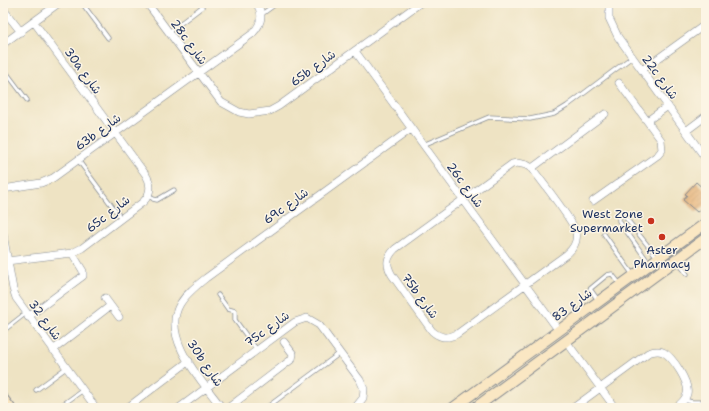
<svg xmlns="http://www.w3.org/2000/svg" width="709" height="411" font-family="'Shantell Sans','Playpen Sans Arabic',sans-serif">
<style>
.building{fill:url(#building-hatch)}
.lines{fill:none;stroke-linecap:round;stroke-linejoin:round}
.lane-casing{stroke:#848990;stroke-width:5}
.street-casing{stroke:#848990;stroke-width:8}
.secondary-casing{stroke:#848990;stroke-width:12}
.lane{stroke:#fff;stroke-width:3.5}
.street{stroke:#fff;stroke-width:7}
.secondary{stroke:#fae7c3;stroke-width:10}
.poi-dot{fill:#c8321e;stroke:#fcf5e5;stroke-width:1.5}
.labels{text-anchor:middle;stroke-width:3;stroke-linejoin:round;paint-order:stroke}
.street-label{font-size:12px;fill:#1b2f5e;stroke:#fcf5e5}
.poi-label{font-size:12px;fill:#1b2f5e;stroke:#fcf5e5;text-anchor:end}
</style>
<defs>
<pattern id="building-hatch" width="6" height="6" patternUnits="userSpaceOnUse"><rect width="6" height="6" fill="#e7b479"/><path d="M-1 1l2-2M0 6l6-6M5 7l2-2" fill="none" stroke="#ba9366"/></pattern>
</defs>
<rect width="100%" height="100%" fill="#fcf5e5"/>
<filter id="ink" filterUnits="userSpaceOnUse"><feTurbulence type="fractalNoise" baseFrequency=".025" numOctaves="2"/><feDisplacementMap in="SourceGraphic" scale="8" xChannelSelector="R" yChannelSelector="G"/><feConvolveMatrix kernelMatrix="1 2 1 2 8 2 1 2 1" color-interpolation-filters="sRGB"/></filter>
<filter id="wash" filterUnits="userSpaceOnUse"><feTurbulence type="fractalNoise" baseFrequency=".012" numOctaves="4" result="noise"/><feDisplacementMap in="SourceGraphic" scale="16" xChannelSelector="R" yChannelSelector="G"/><feGaussianBlur stdDeviation="0.9" result="paint"/><feColorMatrix in="noise" values="0 0 0 0 0 0 0 0 0 0 0 0 0 0 0 0 0 1.4 0 .05"/><feComposite in="paint" operator="in"/></filter>
<g filter="url(#wash)">
<rect width="100%" height="100%" fill="#eee3c3"/>
<g id="blocks">
<path class="building" d="M696 182 706 191V205L697 212 683 200 687 195 685 194Z"/>
</g>
</g>
<g filter="url(#ink)">
<use href="#blocks" fill-opacity="0" stroke="#848990" stroke-width="1"/>
<g class="lines">
<defs>
<path id="lane" d="M82 3 108 38
M262 14 277 3
M169 32 202 7
M3 68 27 100
M423 145 489 117 530 119 554 114 567 106 632 57
M78 160 121 218
M149 194 153 199 157 200 174 190
M604 234 633 275
M677 261 687 274
M649 263 619 221V216L622 215 625 217 657 257
M218 295 228 309 235 311V320L257 350
M598 300 590 289 607 275 612 274 620 284
M3 331 26 313
M36 390 66 368
M684 400 692 402H706
M58 408 83 390
M266 408 340 353"/>
<path id="street" d="M147 3 221 102 239 112 249 114 270 111 279 106 420 3
M609 3V18L618 37 706 159
M3 9 21 32
M3 44 59 3
M355 51 559 331
M642 70 706 24
M647 121 668 106
M686 131 706 116
M517 163 527 165 532 168C541 181 573 220 576 232 578 241 574 248 567 254L457 334C447 339 440 338 432 331L392 275C386 265 386 258 395 249L512 164Z
M532 168 605 114
M3 189 41 183 53 178 252 34C262 24 264 14 256 3
M593 201 658 155 662 150 661 140 619 83
M3 234 13 289 16 298 96 408
M7 261 72 253 82 248 143 202C151 194 152 185 146 175L34 22
M105 298 119 317
M28 317 83 276V271L72 253
M566 341 615 408
M53 350 110 306
M127 408 189 361
M179 408 295 322 307 318 319 325 360 380 364 389 363 398 355 408
M222 408C203 382 160 338 180 304 186 294 196 286 206 278L411 129
M228 408 292 359 293 354 284 342
M573 408 648 353C653 351 658 350 663 352 673 357 690 383 687 394 685 401 680 404 675 408"/>
<path id="secondary" d="M3 399 10 408
M453 408 706 223
M475 408 706 238"/>
</defs>
<use href="#lane" class="lane-casing"/>
<use href="#street" class="street-casing"/>
<use href="#secondary" class="secondary-casing"/>
<use href="#lane" class="lane"/>
<use href="#street" class="street"/>
<use href="#secondary" class="secondary"/>
</g>
</g>
<g class="poi-dot">
<circle cx="651" cy="221" r="4"/>
<circle cx="662" cy="237" r="4"/>
</g>
<g class="labels">
<g class="street-label">
<text transform="translate(189 42) rotate(54)" y="4">28c شارع</text>
<text transform="translate(313 68) rotate(-36)" y="4">65b شارع</text>
<text transform="translate(83 71) rotate(54)" y="4">30a شارع</text>
<text transform="translate(660 77) rotate(54)" y="4">22c شارع</text>
<text transform="translate(98 132) rotate(-36)" y="4">63b شارع</text>
<text transform="translate(465 185) rotate(54)" y="4">26c شارع</text>
<text transform="translate(286 206) rotate(-36)" y="4">69c شارع</text>
<text transform="translate(108 214) rotate(-38)" y="4">65c شارع</text>
<text transform="translate(420 296) rotate(54)" y="4">75b شارع</text>
<text transform="translate(572 305) rotate(-36)" y="4">شارع 83</text>
<text transform="translate(45 320) rotate(54)" y="4">شارع 32</text>
<text transform="translate(267 329) rotate(-36)" y="4">75c شارع</text>
<text transform="translate(205 363) rotate(56)" y="4">30b شارع</text>
</g>
<g class="poi-label">
<text x="643" y="218">West Zone<tspan x="643" dy="14">Supermarket</tspan></text>
<text x="662" y="254" text-anchor="middle">Aster<tspan x="662" dy="14">Pharmacy</tspan></text>
</g>
</g>
<rect width="709" height="411" fill="none" stroke="#fcf5e5" stroke-width="16"/>
</svg>
